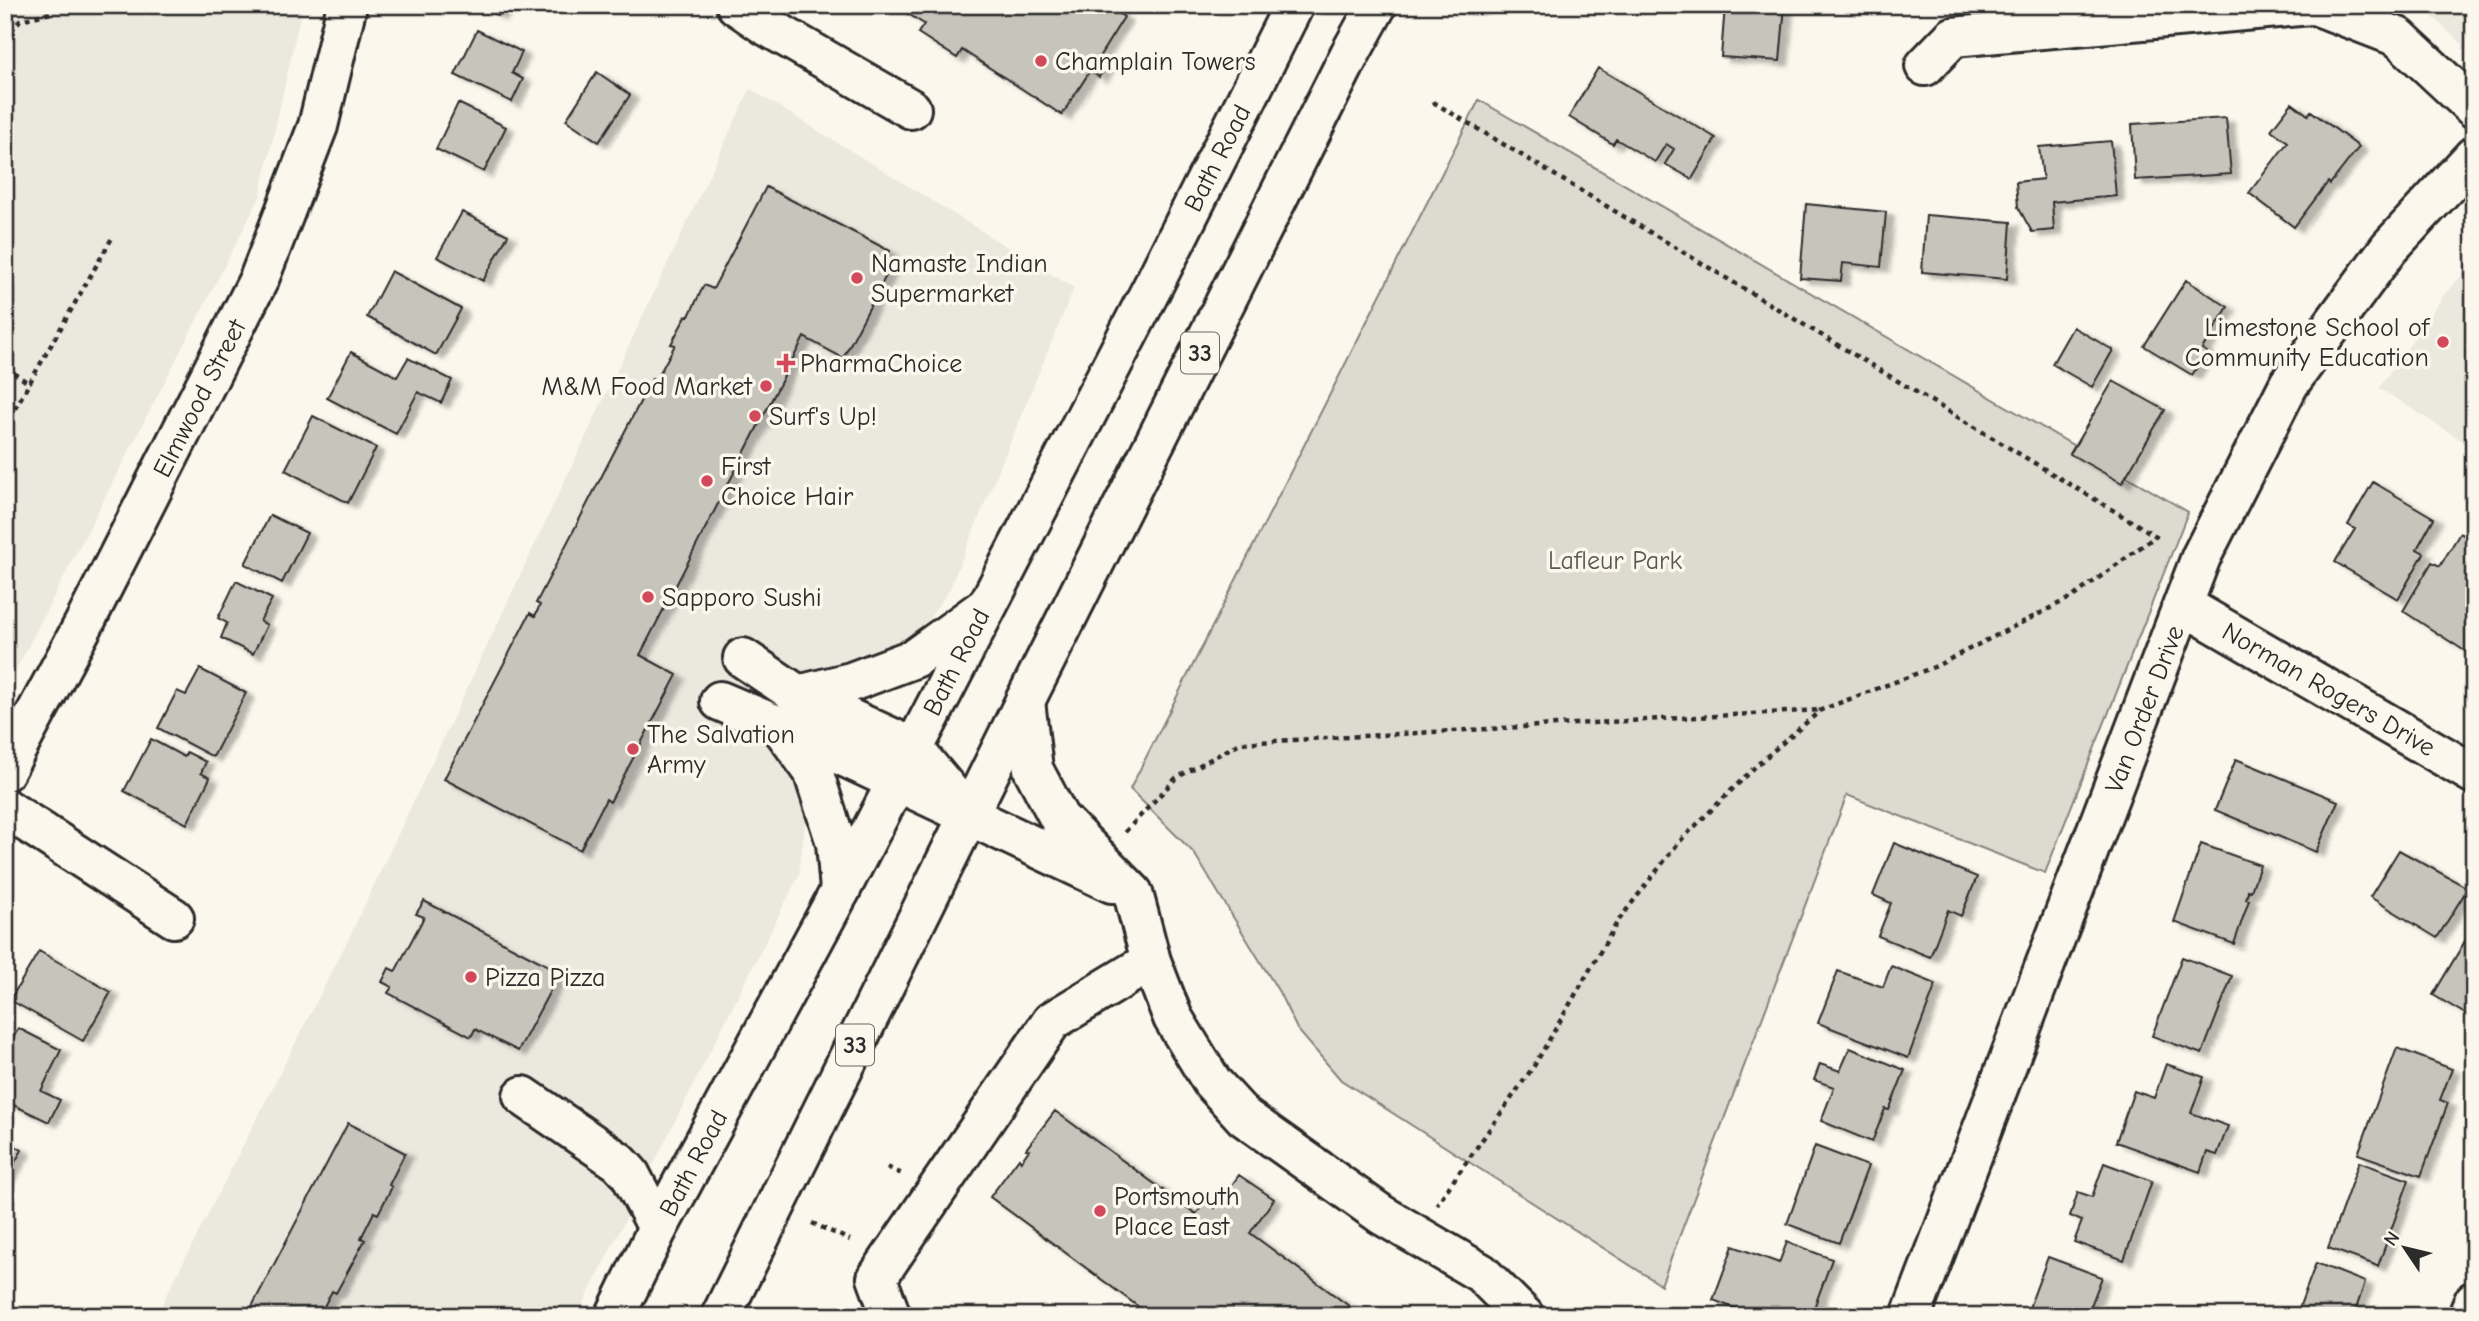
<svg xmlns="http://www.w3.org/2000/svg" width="2479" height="1321" font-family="'Comic Neue',sans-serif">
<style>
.built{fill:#ebe8de}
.green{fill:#dddad0;stroke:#84827e;stroke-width:2}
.building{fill:#c7c4bc;stroke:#2b2b2b;stroke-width:2;filter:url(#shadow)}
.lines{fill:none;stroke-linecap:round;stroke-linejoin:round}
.minor-casing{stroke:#2b2b2b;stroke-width:44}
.major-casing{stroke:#2b2b2b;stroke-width:44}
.path{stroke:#2b2b2b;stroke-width:4.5;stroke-dasharray:5 5;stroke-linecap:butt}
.minor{stroke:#fbf7ec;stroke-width:38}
.major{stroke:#fbf7ec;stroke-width:38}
.poi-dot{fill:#d1495b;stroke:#fbf7ec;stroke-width:2.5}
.labels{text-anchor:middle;stroke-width:7;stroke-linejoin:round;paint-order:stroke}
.shield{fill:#fbf7ec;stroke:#696865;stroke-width:2}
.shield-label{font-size:24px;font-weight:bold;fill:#2b2b2b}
.poi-label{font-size:26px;fill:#2b2b2b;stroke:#fbf7ec;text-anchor:start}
.street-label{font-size:26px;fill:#2b2b2b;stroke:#fbf7ec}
.park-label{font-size:26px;fill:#585754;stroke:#fbf7ec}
</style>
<defs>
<filter id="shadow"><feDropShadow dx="8" dy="4.5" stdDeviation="2" flood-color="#0004"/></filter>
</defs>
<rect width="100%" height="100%" fill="#fbf7ec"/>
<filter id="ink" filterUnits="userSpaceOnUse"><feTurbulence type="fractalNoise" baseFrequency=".0143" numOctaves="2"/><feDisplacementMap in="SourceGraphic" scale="14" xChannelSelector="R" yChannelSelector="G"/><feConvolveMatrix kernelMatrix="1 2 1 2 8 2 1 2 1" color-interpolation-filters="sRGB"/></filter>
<g filter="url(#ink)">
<path class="built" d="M5 5H298L302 7 260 197 5 691Z
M2418 5H2474V55L2423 8Z
M750 89 1074 288 949 590 922 629 870 661 808 799 799 875 577 1316H156L349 938Z
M2474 262V448L2379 388 2444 295Z"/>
<path class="green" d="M1479 100 2188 512 2045 873 1847 795 1661 1285 1341 1080 1297 1029 1279 992 1194 853 1130 789Z"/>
<path class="building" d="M482 5H505L498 16Z
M894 5H1106L1124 17 1099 57 1108 63 1099 77 1090 71 1062 115 962 50 957 58 918 33 924 24Z
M1725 5H1785L1780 61 1721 57Z
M477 30 522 52 512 73 523 79 512 102 455 75Z
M1598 68 1716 138 1692 179 1665 164 1674 149 1666 144 1655 162 1616 139 1613 144 1569 117Z
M597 72 630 95 599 142 566 120Z
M458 103 506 127 484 172 436 149Z
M2292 103 2308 115 2311 111 2359 147 2330 184 2328 182 2294 227 2249 193 2288 142 2271 130Z
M2226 118 2231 174 2135 180 2132 124Z
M2111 141 2116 196 2052 202 2054 230 2032 232 2018 207 2016 182 2043 179 2039 147Z
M766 187 890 251 883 263 890 268 843 358 804 337 640 655 677 675 610 802 606 799 580 850 444 779 530 613 535 616 540 605 536 603 652 379 656 380 675 345 671 344 686 316H689L704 285 713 289Z
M1806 204 1886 212 1881 267 1843 263 1841 281 1800 278Z
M462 212 508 235 483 281 437 257Z
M1926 215 2011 222 2007 279 1922 272Z
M391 271 461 309 436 355 367 317Z
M2186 280 2228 307 2202 349 2207 352 2192 375 2144 346Z
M2073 327 2113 350 2092 387 2052 364Z
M351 352 397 377 408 358 452 380 441 403 418 392 396 434 327 398Z
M2113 381 2165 410 2122 483 2070 454Z
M313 416 376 448 348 503 285 470Z
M2373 482 2434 518 2418 547 2417 549 2424 553 2423 555 2398 599 2335 562 2355 529 2348 525Z
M270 515 307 533 282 583 245 564Z
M2460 533 2474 541V657L2403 611 2432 562 2440 566Z
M236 581 272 599 260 621 267 625 253 654 221 638 227 623 218 618Z
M200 669 246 693 213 757 158 728 177 691 186 695Z
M151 739 184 757 187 752 206 762 201 773 210 778 187 824 124 791Z
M2236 759 2338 801 2316 852 2215 810Z
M1894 843 1977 877 1961 916 1948 910 1930 957 1878 936 1891 903 1873 895Z
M2201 844 2260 865 2251 891 2248 890V892L2246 899 2249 900 2234 944 2174 922Z
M2399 850 2468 888 2437 938 2370 897Z
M424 901 560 972 518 1051 475 1029 471 1037 388 993 392 987 382 982 389 968 395 971 396 970 424 917 416 914Z
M2474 926V1019L2433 995Z
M39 951 111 992 83 1041 10 1000Z
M2182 957 2232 976 2202 1054 2152 1036Z
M1891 966 1936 984 1908 1058 1818 1023 1838 971 1883 987Z
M18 1028 61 1050 41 1091 60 1100 49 1122 5 1101V1054Z
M1850 1048 1905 1070 1889 1110 1885 1109 1872 1142 1821 1121 1834 1087 1814 1080 1820 1064 1840 1071Z
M2397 1048 2452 1069 2440 1100 2448 1103 2421 1176 2358 1154Z
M2166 1064 2204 1077 2191 1113 2228 1126 2217 1155 2207 1152 2200 1172 2116 1142 2134 1091 2154 1098Z
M1055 1111 1196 1214 1206 1201 1215 1208 1239 1175 1274 1199 1250 1233 1349 1306 1342 1316H1151L990 1197 1019 1158 1021 1161 1029 1150 1026 1149Z
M348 1123 405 1153 389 1185 392 1187 378 1214 374 1212 361 1238 365 1240 336 1293 332 1291 319 1316H247Z
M5 1140 22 1150 5 1179Z
M1815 1146 1868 1166 1839 1243 1787 1224Z
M2359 1162 2409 1180 2378 1266 2328 1248Z
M2104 1163 2152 1181 2124 1260 2074 1242 2082 1221 2070 1216 2078 1192 2092 1197Z
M1787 1242 1832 1259 1811 1316H1755L1713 1300 1733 1246 1779 1263Z
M2048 1257 2102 1277 2087 1316H2026Z
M2316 1263 2365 1282 2356 1309 2362 1311 2360 1316H2296Z"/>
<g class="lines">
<defs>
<path id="minor" d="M736 5 765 25 911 109
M2315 5 2398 37 2474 108
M1925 66 1953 37 2311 5
M2183 605 2474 774
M743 658 798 695 912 747 963 808
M798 695 851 682 915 658 984 608
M720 701 781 727 1112 883
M1025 701 1033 769 1059 818 1133 893 1151 961 1173 1018 1212 1082 1244 1117 1382 1215 1481 1273 1524 1316
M784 731 813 771 836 843 840 891
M5 771 86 620 259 279 318 126 347 5
M5 808 174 918
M523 1096 619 1162 630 1174 658 1228
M891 1316 877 1278 1052 1021 1151 961
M1911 1316 2201 557 2289 384 2389 248 2474 156
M2468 1316 2474 1301"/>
<path id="major" d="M615 1316 658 1228 840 891 1155 282 1294 5
M721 1316 1025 701 1350 54 1377 5"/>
</defs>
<use href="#minor" class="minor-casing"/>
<use href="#major" class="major-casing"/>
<path class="path" d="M5 39 20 20 51 13
M1433 102 2156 536 2074 596 1934 667 1821 710 1758 764 1679 842 1618 921 1534 1066 1437 1204
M5 367 30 384
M5 426 112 238
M1125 832 1176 778 1240 743 1821 710
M887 1167 902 1174
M812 1223 850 1240"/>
<use href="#minor" class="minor"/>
<use href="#major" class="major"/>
</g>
</g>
<g class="poi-dot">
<circle cx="1041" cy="61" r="7"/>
<circle cx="857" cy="278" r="7"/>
<circle cx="2443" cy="342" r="7"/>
<path d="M782.5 352.5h7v7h7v7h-7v7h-7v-7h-7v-7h7z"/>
<circle cx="766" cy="386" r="7"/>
<circle cx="755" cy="416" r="7"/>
<circle cx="707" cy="481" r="7"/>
<circle cx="648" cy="597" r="7"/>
<circle cx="633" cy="749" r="7"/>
<circle cx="471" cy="977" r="7"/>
<circle cx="1100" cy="1211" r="7"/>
</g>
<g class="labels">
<g class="shield">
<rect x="1181" y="332.5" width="38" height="41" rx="5"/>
<rect x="836" y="1024.5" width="38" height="41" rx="5"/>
</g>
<g class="shield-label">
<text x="1200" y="361">33</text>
<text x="855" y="1053">33</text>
</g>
<g class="poi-label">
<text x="1055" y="70">Champlain Towers</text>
<text x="871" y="272">Namaste Indian<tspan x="871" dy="30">Supermarket</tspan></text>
<text x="2429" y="336" text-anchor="end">Limestone School of<tspan x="2429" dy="30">Community Education</tspan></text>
<text x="800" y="372">PharmaChoice</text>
<text x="752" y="395" text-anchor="end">M&amp;M Food Market</text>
<text x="769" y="425">Surf's Up!</text>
<text x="721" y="475">First<tspan x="721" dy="30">Choice Hair</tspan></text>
<text x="662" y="606">Sapporo Sushi</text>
<text x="647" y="743">The Salvation<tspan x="647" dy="30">Army</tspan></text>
<text x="485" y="986">Pizza Pizza</text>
<text x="1114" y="1205">Portsmouth<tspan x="1114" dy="30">Place East</tspan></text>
</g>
<g class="street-label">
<text transform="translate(1217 158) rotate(-63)" y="9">Bath Road</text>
<text transform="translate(199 398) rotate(-63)" y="9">Elmwood Street</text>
<text transform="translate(956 662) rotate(-63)" y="9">Bath Road</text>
<text transform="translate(2329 689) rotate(30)" y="9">Norman Rogers Drive</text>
<text transform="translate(2144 709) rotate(-69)" y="9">Van Order Drive</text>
<text transform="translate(693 1163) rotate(-62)" y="9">Bath Road</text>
</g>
<g class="park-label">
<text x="1615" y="569">Lafleur Park</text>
</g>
</g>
<rect width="2479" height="1321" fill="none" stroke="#fbf7ec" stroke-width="28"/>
<rect x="14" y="14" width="2451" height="1293" fill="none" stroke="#2b2b2b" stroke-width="2.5" filter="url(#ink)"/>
<g transform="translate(2405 1248) rotate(305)" stroke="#fbf7ec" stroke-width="5" paint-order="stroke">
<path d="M0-5L12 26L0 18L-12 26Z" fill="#2b2b2b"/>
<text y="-10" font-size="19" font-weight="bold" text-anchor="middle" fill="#2b2b2b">N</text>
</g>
</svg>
